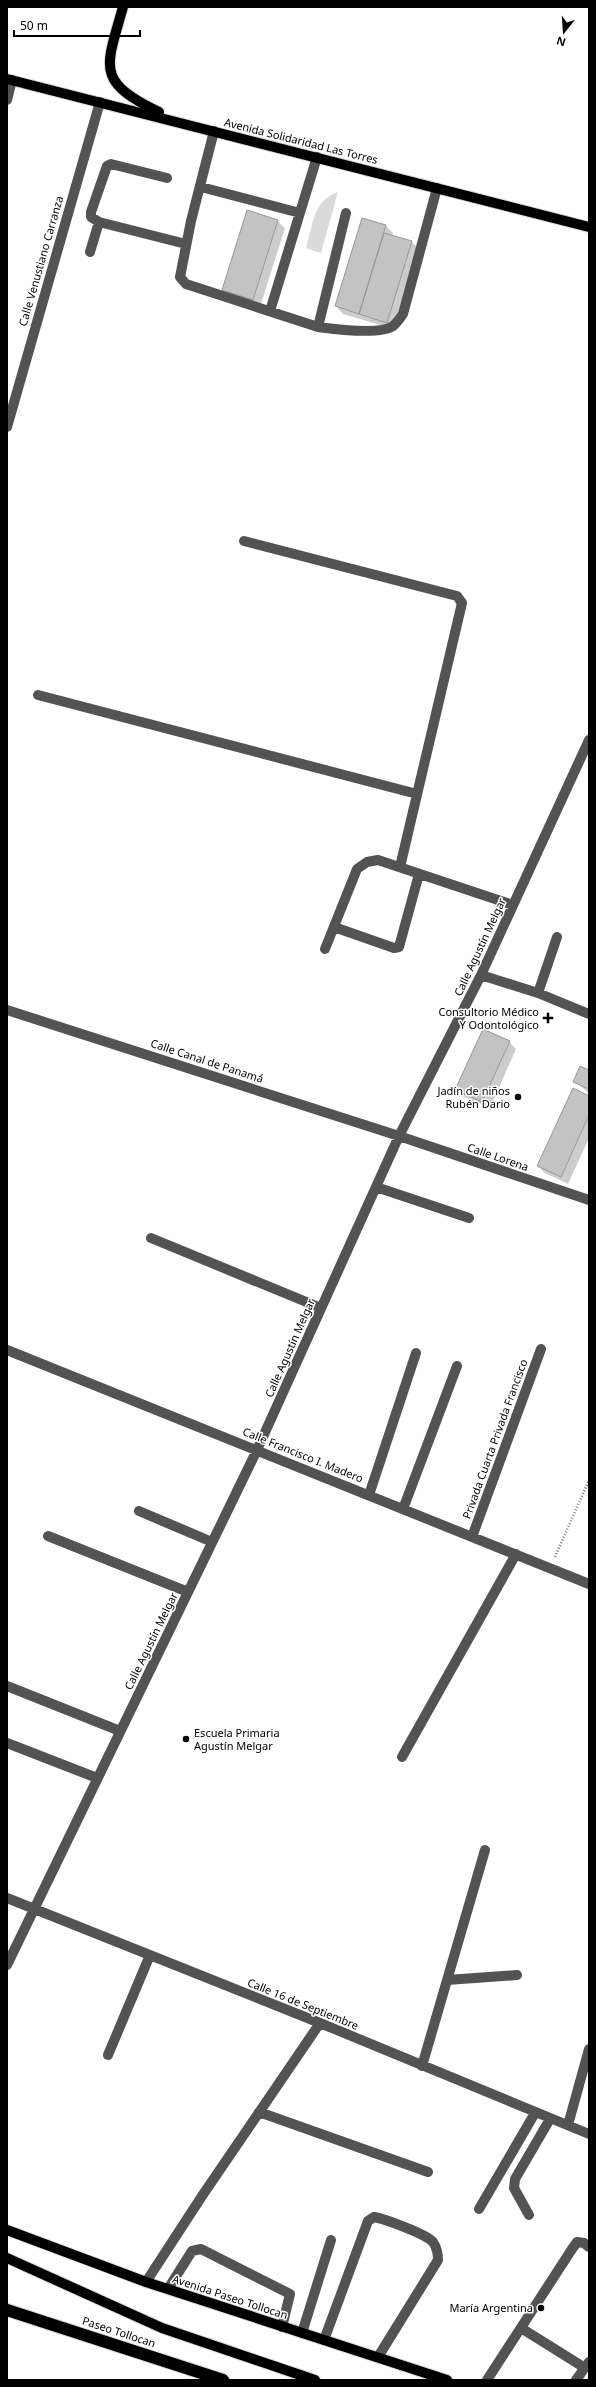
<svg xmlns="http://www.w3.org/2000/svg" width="596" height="2387" font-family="'Noto Sans',sans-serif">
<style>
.green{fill:#dadada}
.shadow{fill:#0003}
.building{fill:#c3c3c3;stroke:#979797}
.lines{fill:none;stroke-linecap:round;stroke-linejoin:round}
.major-casing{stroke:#dbdbdb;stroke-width:12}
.highway-casing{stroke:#dbdbdb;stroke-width:14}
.path{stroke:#757575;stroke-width:2.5;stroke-dasharray:1 2;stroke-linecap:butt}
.minor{stroke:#535353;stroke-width:10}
.major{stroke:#000;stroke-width:10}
.highway{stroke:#000;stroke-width:12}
.poi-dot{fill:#000;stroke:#fff;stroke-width:1.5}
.labels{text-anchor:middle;stroke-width:3;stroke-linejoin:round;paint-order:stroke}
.street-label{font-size:11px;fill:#000;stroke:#fff}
.poi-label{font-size:11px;fill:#000;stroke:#fff;text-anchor:end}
</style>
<rect width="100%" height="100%" fill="#fff"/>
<path class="green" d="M338 192 321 253 306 248C313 225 313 200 338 192Z"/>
<path class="shadow" d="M277 221 285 228 260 307 230 297 223 290Z
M386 226 393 233 392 236 412 242 419 249 394 329 343 314 336 306Z
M509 1042 516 1049 490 1108 464 1097 457 1089Z
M589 1071V1093L575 1082Z
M589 1097V1138L568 1184 545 1173 538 1166Z"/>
<path class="building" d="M247 210 278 220 253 300 222 290Z
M362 218 386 225 359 314 335 306Z
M384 233 412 241 387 323 359 314Z
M483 1029 510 1041 482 1102 455 1090Z
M580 1066 589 1070V1089L573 1082Z
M573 1088 589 1096V1115L561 1177 537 1166Z"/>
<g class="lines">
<defs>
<path id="major" d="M123 7C106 68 95 81 159 112
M7 79 589 227
M7 2230 146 2282 447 2380
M7 2258 162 2328 315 2380"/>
<path id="highway" d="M7 2310 223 2380"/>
</defs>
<use href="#major" class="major-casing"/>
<use href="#highway" class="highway-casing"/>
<path class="path" d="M555 1557 589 1480"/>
<path class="minor" d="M7 100 12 80
M214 131 191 221 180 277 186 284 318 327C333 329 381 335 393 326 397 323 400 318 403 314L437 188
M167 178 111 164 107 166 91 212V217L99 222 186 244
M201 187 300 213
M90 252 99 222
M270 311 317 157
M318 327 346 213
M7 427 100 102
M244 541 457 596 462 603 400 867
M38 695 417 794
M334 927 394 948 399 947 419 874
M325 949 357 869 367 862 378 860 513 905
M481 975 538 993 589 1014
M538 993 557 937
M7 1010 399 1136 589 1200
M376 1187 469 1218
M151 1238 321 1308
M7 1350 589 1584
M369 1495 416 1353
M403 1509 457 1366
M139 1511 212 1542
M48 1536 188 1592
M472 1537 541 1349
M7 1686 120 1731
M7 1743 97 1778
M402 1757 516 1554
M7 1898 320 2023 589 2134
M7 1965 257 1450 399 1136 481 975 589 740
M447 1980 517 1975
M108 2055 150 1955
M422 2066 485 1850
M259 2112 428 2172
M568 2125 589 2049
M479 2209 535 2113
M529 2215 514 2188 515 2179 550 2119
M146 2282 202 2196 320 2023
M168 2289 192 2251 201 2249 290 2294 282 2327
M521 2328 585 2368
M302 2333 331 2240
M324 2340 368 2221 374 2217C385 2219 426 2234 433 2242 437 2248 438 2253 438 2260L378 2357
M487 2380 572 2249 577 2242 584 2243 589 2247
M576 2380 589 2362"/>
<use href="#major" class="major"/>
<use href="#highway" class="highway"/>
</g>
<g class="poi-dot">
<path d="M546 1012h4v4h4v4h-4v4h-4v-4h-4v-4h4z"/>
<circle cx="518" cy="1097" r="4"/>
<circle cx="186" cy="1739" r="4"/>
<circle cx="541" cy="2308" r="4"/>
</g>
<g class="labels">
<g class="street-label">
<text transform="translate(301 141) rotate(14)" y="4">Avenida Solidaridad Las Torres</text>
<text transform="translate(41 261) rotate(-74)" y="4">Calle Venustiano Carranza</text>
<text transform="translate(480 947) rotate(-65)" y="4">Calle Agustín Melgar</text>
<text transform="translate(207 1061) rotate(18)" y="4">Calle Canal de Panamá</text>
<text transform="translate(498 1157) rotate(19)" y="4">Calle Lorena</text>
<text transform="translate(290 1348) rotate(-66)" y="4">Calle Agustín Melgar</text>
<text transform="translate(495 1439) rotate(-70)" y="4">Privada Cuarta Privada Francisco</text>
<text transform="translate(303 1455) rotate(22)" y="4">Calle Francisco I. Madero</text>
<text transform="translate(151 1641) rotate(-64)" y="4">Calle Agustín Melgar</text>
<text transform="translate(303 2004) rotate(22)" y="4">Calle 16 de Septiembre</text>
<text transform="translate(230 2297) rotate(18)" y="4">Avenida Paseo Tollocan</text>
<text transform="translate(119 2332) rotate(18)" y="4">Paseo Tollocan</text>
</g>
<g class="poi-label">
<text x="539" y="1016">Consultorio Médico<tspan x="539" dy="13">Y Odontológico</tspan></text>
<text x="510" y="1095">Jadín de niños<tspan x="510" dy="13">Rubén Dario</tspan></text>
<text x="194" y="1737" text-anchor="start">Escuela Primaria<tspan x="194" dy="13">Agustín Melgar</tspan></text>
<text x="533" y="2312">María Argentina</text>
</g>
</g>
<rect width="596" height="2387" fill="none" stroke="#000000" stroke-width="16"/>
<g transform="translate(564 32) rotate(197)" stroke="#ffffff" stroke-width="3" paint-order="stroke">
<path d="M0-3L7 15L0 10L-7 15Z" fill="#000000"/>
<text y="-6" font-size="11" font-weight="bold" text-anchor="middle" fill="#000000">N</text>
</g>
<path d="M14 30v6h126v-6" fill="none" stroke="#000000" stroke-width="2"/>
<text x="20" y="30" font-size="12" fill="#000000" stroke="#ffffff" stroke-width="3" paint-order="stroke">50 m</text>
</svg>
